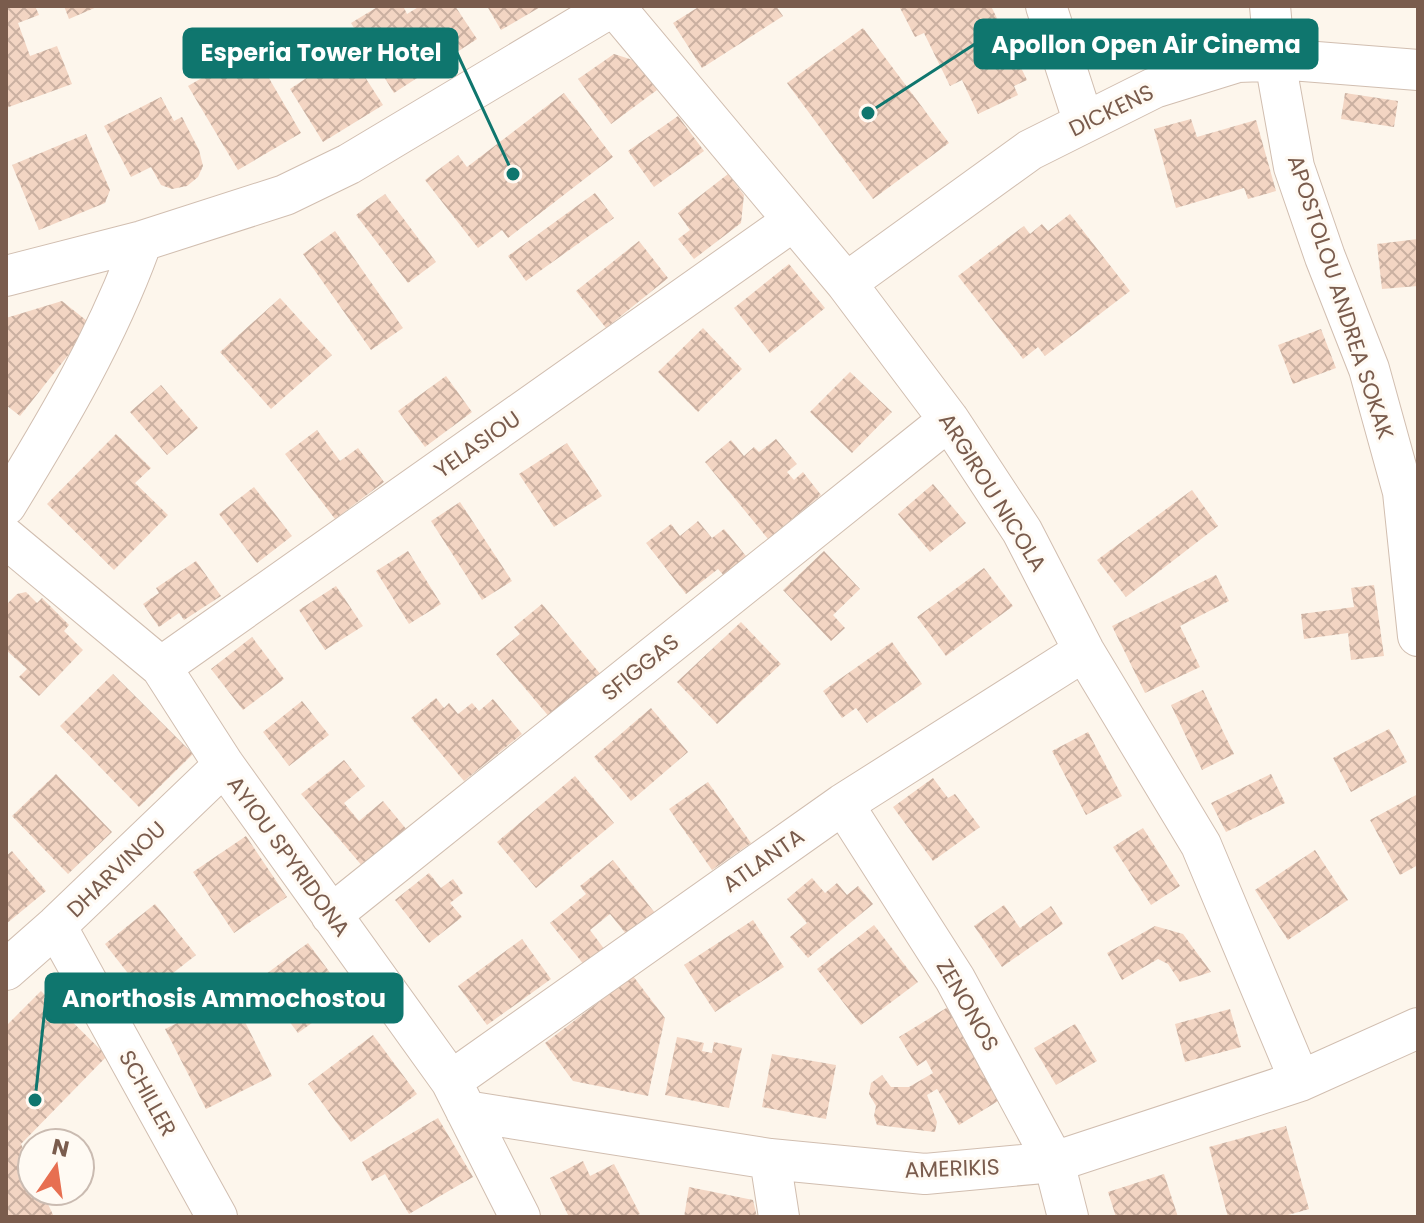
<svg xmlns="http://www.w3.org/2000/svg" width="1424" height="1223" font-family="Poppins,sans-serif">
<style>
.building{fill:url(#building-cross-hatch)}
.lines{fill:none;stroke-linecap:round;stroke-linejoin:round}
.minor-casing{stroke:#d1beb0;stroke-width:42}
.minor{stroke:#fff;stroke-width:40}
.labels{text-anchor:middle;stroke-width:6;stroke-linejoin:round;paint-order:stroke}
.street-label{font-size:22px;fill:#7a5c4d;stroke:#fffaf3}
.leader{fill:none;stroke:#0f766e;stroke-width:3}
.callout-dot{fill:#0f766e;stroke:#fffaf3;stroke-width:3}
.callout{fill:#0f766e;stroke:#0f766e;stroke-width:3}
.callout-label{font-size:24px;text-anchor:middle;font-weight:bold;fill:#fff}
</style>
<defs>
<pattern id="building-cross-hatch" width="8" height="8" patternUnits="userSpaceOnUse" patternTransform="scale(2)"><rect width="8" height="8" fill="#f3d5c3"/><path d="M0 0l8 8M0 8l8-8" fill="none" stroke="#cab0a1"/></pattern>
</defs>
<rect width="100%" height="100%" fill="#fdf6ec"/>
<path class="building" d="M6 6H35L39 15 18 23 30 56 57 46 72 84 6 108Z
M64 6H99L69 19Z
M379 6H403L407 14 420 6H455L477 39 394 93 351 23Z
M487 6H542L501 30Z
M700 6H776L783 16 702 68 673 23Z
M899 6H991L1027 80 1014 86 1018 95 978 114 962 80 950 86 924 33 915 37Z
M863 28 949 143 873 199 787 83Z
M334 29 383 105 323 142 290 89 320 69 306 47Z
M252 49 301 133 238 170 188 86Z
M614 54 636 61 657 90 611 124 578 79Z
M564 93 613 157 508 238 502 230 478 248 425 180 458 155 467 167Z
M1345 93 1398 101 1394 127 1341 119Z
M161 97 174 121 182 117 199 150 203 166 198 177 187 186 172 189 161 185 151 167 131 177 104 126Z
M678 116 704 151 654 187 628 151Z
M1191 119 1197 137 1256 120 1276 191 1248 199 1244 188 1176 208 1154 129Z
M86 134 110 190 105 203 39 230 12 165Z
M728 174 744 195 741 223 694 259 678 239 690 230 678 213Z
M595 193 614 218 526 281 508 256Z
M385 194 436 262 408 283 356 215Z
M1070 214 1130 291 1045 356 1038 347 1023 359 958 276 1024 226 1030 234 1042 224 1048 231Z
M335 231 403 328 371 350 303 254Z
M1418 239V286L1382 289 1377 244Z
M639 241 668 278 606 328 576 291Z
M789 264 825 308 770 353 734 308Z
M280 298 332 355 271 409 220 352Z
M62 301 92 325 20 416 6 405V318Z
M703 328 742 369 698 412 658 372Z
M1321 329 1336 368 1293 384 1278 345Z
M850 372 892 412 852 453 810 412Z
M446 376 472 412 425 447 398 411Z
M161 385 198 428 167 455 130 412Z
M317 430 340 461 358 448 384 482 335 519 285 454Z
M116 434 151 468 135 483 168 515 114 570 47 504Z
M776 439 797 464 787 472 794 480 803 472 821 495 768 539 705 462 731 440 744 456 754 447 759 452Z
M567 443 602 496 554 527 519 474Z
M933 484 966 523 930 552 898 514Z
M254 487 292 536 257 563 219 514Z
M1192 490 1218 526 1126 597 1097 560Z
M460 502 512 581 482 600 431 521Z
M698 521 712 538 724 529 750 561 727 579 718 569 686 594 646 543 671 524 680 536Z
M408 551 441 604 409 624 376 571Z
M824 551 860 589 833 615 845 628 831 641 783 590Z
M196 561 221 596 184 620 179 613 159 627 143 604 159 593 156 588Z
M984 568 1013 606 946 656 917 617Z
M1216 575 1229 601 1180 626 1200 667 1145 693 1112 626Z
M1374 585 1384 656 1351 660 1348 633 1304 639 1301 614 1354 607 1351 588Z
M336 586 363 626 325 650 299 610Z
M26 592 37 603 42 598 69 625 64 631 83 650 39 696 19 677 27 669 6 650V605L17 594Z
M542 604 602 676 551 719 496 654 520 634 514 627Z
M741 622 781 664 717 724 677 682Z
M252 637 284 679 243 710 211 669Z
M892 642 922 684 867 723 856 708 842 718 823 691Z
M113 674 193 754 139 807 60 726Z
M1203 690 1234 754 1202 770 1171 705Z
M436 698 444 708 449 703 458 714 472 703 479 711 493 699 522 734 464 781 411 718Z
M302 701 329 735 289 766 263 732Z
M651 708 688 752 631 801 594 757Z
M1389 729 1407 762 1351 792 1333 758Z
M1088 732 1122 796 1086 815 1052 751Z
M344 760 365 786 344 803 359 821 383 801 407 830 363 867 301 794Z
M56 774 112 832 68 874 12 816Z
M1271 774 1285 803 1226 832 1211 803Z
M575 776 614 823 536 888 497 842Z
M933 778 948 798 955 794 980 827 933 861 893 807Z
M708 782 751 843 712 870 669 809Z
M1418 794V865L1400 875 1370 820Z
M1143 828 1180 886 1151 905 1113 847Z
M246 836 287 897 234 933 193 872Z
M1315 850 1348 900 1288 940 1255 890Z
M12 851 46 891 6 924V856Z
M613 860 655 913 627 935 610 914 590 930 605 950 585 966 550 923 586 894 580 886Z
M429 873 441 888 453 879 463 893 450 903 462 917 429 943 395 900Z
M812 878 825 893 837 883 847 895 858 886 873 904 808 958 790 937 807 923 787 899Z
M155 904 196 955 145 995 105 944Z
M1004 905 1020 928 1051 906 1063 924 1002 967 974 926Z
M753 920 784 967 715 1012 684 965Z
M874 925 918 982 861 1025 817 969Z
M1155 926 1183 934 1211 972 1180 982 1168 964 1158 959 1122 980 1107 953Z
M522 939 551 979 487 1025 458 986Z
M308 943 348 997 298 1033 258 980Z
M633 976 665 1018 648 1096 573 1081 545 1043Z
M41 991 107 1056 21 1144 32 1168V1191H42L54 1217H6V1026Z
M232 996 272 1076 206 1109 165 1029Z
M948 1007 1003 1098 959 1125 937 1089 927 1095 937 1122 935 1132 877 1125 874 1116 876 1106 869 1094 871 1083 882 1075 891 1087H909L933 1073 926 1060 917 1066 899 1037Z
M1230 1009 1241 1047 1185 1062 1175 1024Z
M1075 1024 1097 1061 1056 1085 1034 1048Z
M373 1035 417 1094 351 1142 308 1084Z
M677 1037 704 1043 702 1051 712 1053 714 1042 742 1048 729 1108 665 1095Z
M772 1054 836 1065 826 1119 762 1107Z
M438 1118 473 1177 409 1214 385 1174 372 1181 362 1162Z
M1286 1126 1309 1209 1281 1217H1228L1209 1147Z
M583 1161 590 1176 614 1164 640 1214 633 1217H569L550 1178Z
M1164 1174 1178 1217H1116L1108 1192Z
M689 1187 753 1200 757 1217H684Z"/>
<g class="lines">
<defs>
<path id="minor" d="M614 6 846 283 949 420 1022 531 1084 651 1201 845 1300 1081
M1046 6 1084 123
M1270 6 1275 61 1294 167 1325 257 1369 369 1403 492 1418 636
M6 276 142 241 285 195 349 164 613 6
M846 283 1030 150 1154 88 1238 62 1291 60 1418 70
M6 505C58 420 108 336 142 241
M6 538 161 667 224 765 451 1081 520 1217
M161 667 793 221
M843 804 955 979 1054 1162 1068 1217
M331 915 949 420
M56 926 217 1217
M6 970 56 926 224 765
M451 1081 843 804 1084 651
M466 1111 770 1159 925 1174 1054 1162 1300 1081 1418 1028
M770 1159 779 1217"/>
</defs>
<use href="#minor" class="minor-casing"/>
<use href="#minor" class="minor"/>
</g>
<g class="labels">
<g class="street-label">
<text transform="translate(1111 110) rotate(-26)" y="8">DICKENS</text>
<text transform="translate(1341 297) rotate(72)" y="8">APOSTOLOU ANDREA SOKAK</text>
<text transform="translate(477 444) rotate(-35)" y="8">YELASIOU</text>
<text transform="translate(993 492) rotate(58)" y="8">ARGIROU NICOLA</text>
<text transform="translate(640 667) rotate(-39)" y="8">SFIGGAS</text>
<text transform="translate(289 856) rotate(54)" y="8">AYIOU SPYRIDONA</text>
<text transform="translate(763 860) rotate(-35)" y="8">ATLANTA</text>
<text transform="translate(116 869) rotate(-44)" y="8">DHARVINOU</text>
<text transform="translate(968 1005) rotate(60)" y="8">ZENONOS</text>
<text transform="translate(148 1093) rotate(61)" y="8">SCHILLER</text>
<text transform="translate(952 1168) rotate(-2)" y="8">AMERIKIS</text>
</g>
</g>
<path class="leader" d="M868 113L975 44M513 174L457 53M35 1100L46 998"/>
<g class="callout-dot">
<circle cx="868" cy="113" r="8"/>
<circle cx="513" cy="174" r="8"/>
<circle cx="35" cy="1100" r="8"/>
</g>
<g class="callout">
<rect x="975" y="20" width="342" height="48" rx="8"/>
<rect x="184" y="29" width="273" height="48" rx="8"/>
<rect x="46" y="974" width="356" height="48" rx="8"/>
</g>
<g class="callout-label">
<text x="1146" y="53">Apollon Open Air Cinema</text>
<text x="321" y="61">Esperia Tower Hotel</text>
<text x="224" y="1007">Anorthosis Ammochostou</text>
</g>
<rect width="1424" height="1223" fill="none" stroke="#7a5c4d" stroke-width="16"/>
<g transform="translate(56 1167) rotate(13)"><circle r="38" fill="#fffaf3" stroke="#cabbb1" stroke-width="2"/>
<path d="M0-6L14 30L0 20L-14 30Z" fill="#e76f51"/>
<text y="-12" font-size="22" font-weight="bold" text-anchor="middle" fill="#7a5c4d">N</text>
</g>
</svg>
